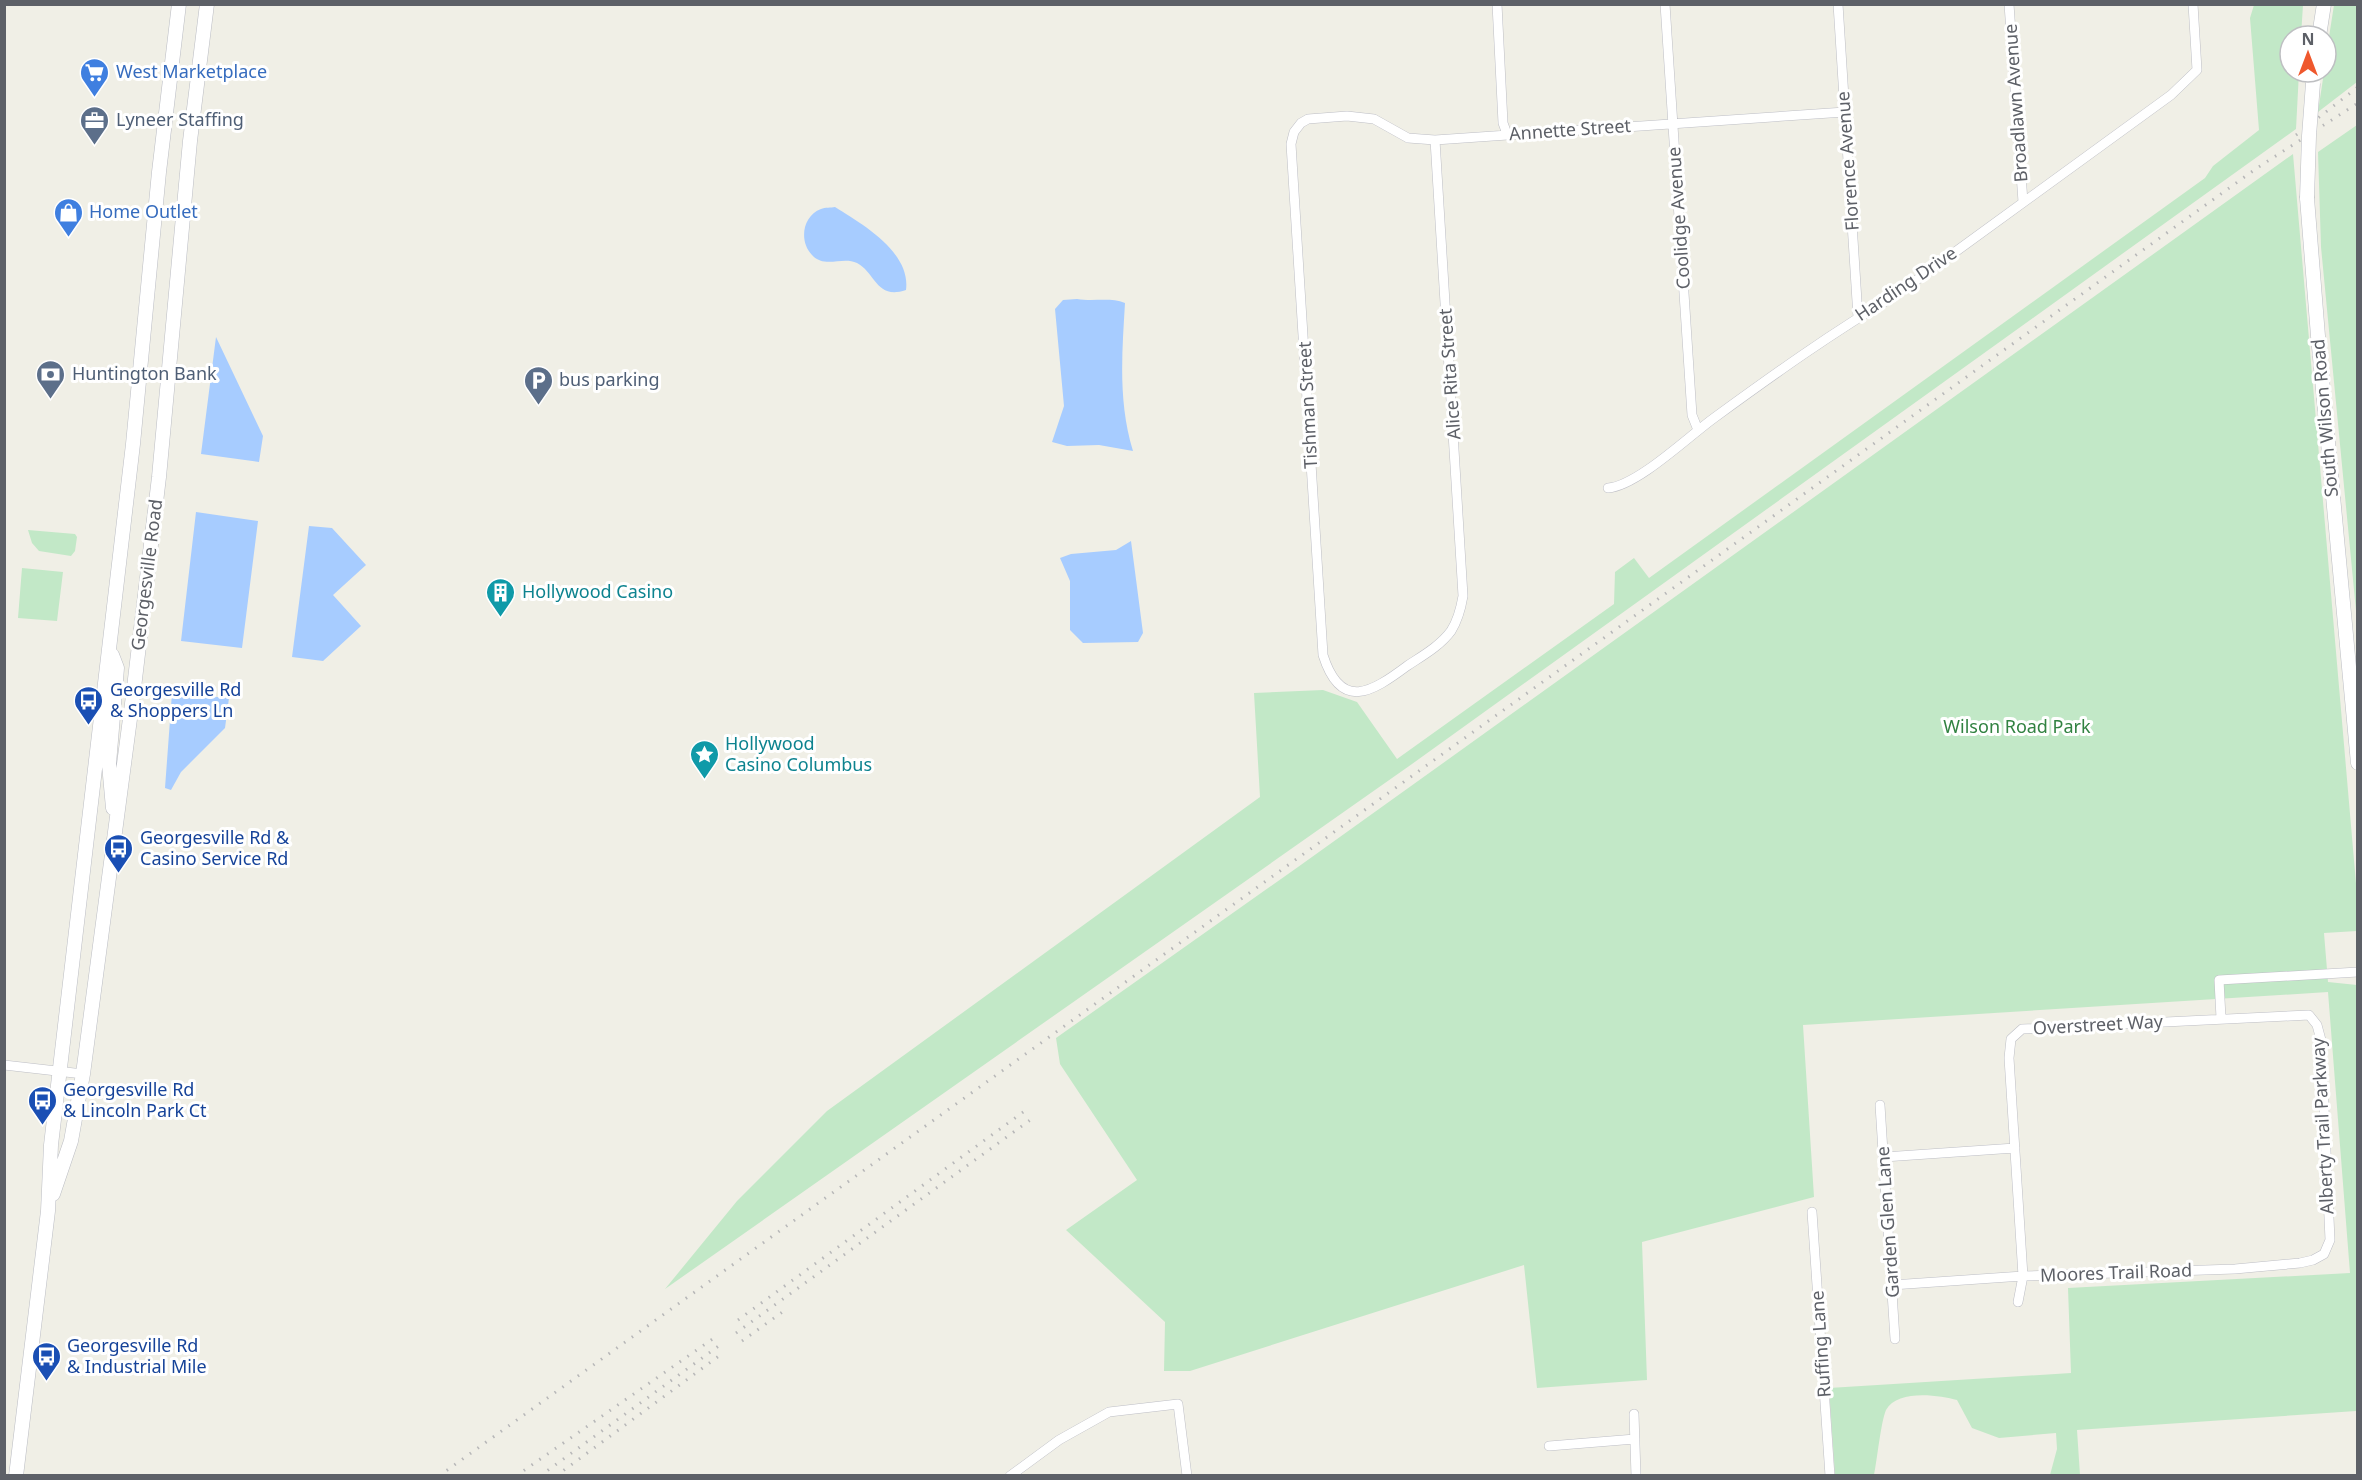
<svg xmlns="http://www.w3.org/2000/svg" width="2362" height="1480" font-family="'Noto Sans',sans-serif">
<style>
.green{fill:#c2e8c7}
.water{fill:#a7ccff}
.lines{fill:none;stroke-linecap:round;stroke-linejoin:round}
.street-casing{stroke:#bdbec5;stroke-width:10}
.secondary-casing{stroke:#bbbdc4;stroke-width:15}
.street{stroke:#fff;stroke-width:9}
.secondary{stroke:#fff;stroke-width:14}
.rail{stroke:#b7b7b8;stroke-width:3;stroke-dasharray:1.5 8;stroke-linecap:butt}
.secondary-bridge-casing{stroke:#bbbdc4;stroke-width:15;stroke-linecap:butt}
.secondary-bridge{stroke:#fff;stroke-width:14}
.labels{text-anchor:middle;stroke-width:6;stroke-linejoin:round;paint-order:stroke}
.shop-label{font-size:18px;fill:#366cbe;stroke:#fff;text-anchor:start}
.street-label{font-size:18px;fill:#5d6067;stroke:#fff}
.service-label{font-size:18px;fill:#4e5e75;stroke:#fff;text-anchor:start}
.culture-label{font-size:18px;fill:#0d838f;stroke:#fff;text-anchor:start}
.transit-label{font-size:18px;fill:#164399;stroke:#fff;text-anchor:start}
.park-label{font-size:18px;fill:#318241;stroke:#fff}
</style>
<rect width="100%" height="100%" fill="#f0efe6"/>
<path class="green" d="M2254 5H2303L2301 36H2290V72H2299L2296 129 1412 764 665 1289 737 1201 827 1111 1260 797 1254 693 1323 690 1357 702 1397 759 1614 604 1615 572 1634 558 1649 578 2205 178 2213 166 2259 130 2250 18Z
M2334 5H2357V82L2318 112 2324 72H2326V56Z
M2357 125V621L2321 247 2318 152Z
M2293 154 2357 895V931L2324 933 2328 982 2357 985V1421L2356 1411 2077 1430 2080 1475H2050L2057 1449 2056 1433 1999 1438 1972 1428 1957 1400C1939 1395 1897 1389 1886 1410 1881 1421 1877 1461 1874 1475H1835L1829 1388 2071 1373 2068 1288 2350 1273 2328 992 1803 1025 1814 1197 1642 1242 1647 1380 1537 1388 1524 1265 1190 1371H1164L1165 1322 1066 1230 1137 1180 1060 1064 1056 1038 1298 867Z
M28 530 75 534 77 537 75 551 71 556 39 551 32 543Z
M22 568 63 572 57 621 18 618Z"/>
<path class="water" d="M835 207C862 224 911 252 906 290 876 300 876 273 857 263 842 256 825 269 812 255 799 242 802 216 821 209 825 207 831 208 835 207Z
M1077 299C1093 302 1110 297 1125 303 1122 354 1118 402 1133 451L1099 445 1067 446 1052 442 1064 406 1055 309 1063 300Z
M216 337 263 436 259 462 201 454Z
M196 512 258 521 242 648 181 641Z
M309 526 332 528 366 565 333 595 361 626 323 661 292 657Z
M1131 541 1143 633 1138 642 1083 643 1070 630V581L1060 558 1071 554 1116 550Z
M172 693 229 698 225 728 181 772 171 790 165 788Z"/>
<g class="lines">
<defs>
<path id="street" d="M1497 4 1503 123 1507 134
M1665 4 1692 415 1698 430
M1838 4 1858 317
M2009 4 2023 202
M1435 140 1463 596C1461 608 1458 620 1451 631 1440 646 1422 656 1407 666 1372 692 1341 712 1323 655L1291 144 1294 132 1301 123 1308 119 1347 116 1374 119 1408 138 1435 140 1845 112
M1608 488C1637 486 1689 436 1714 418 1773 375 1833 332 1896 295L2171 95 2197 70 2193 4
M2221 1018 2219 980 2358 972
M4 1065 83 1074
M1880 1105 1895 1339
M1884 1157 2015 1148
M1812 1212 1830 1476
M1892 1285 2023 1276 2235 1269 2300 1263 2313 1260 2324 1254 2330 1240 2321 1040 2317 1025 2309 1015 2022 1029 2011 1039 2009 1058 2023 1276 2018 1302
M1634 1414 1636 1476
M1549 1446 1635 1439
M1010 1476 1059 1440 1109 1412 1178 1404 1187 1476"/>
<path id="secondary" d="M2319 36 2324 4
M2307 198 2318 336 2358 763
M112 655 117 668 109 764 113 808
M53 1194 71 1141 83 1074 133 696 159 477 190 141 207 4
M16 1476 48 1211 51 1145 133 444 159 172 179 4"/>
</defs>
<use href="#street" class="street-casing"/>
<use href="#secondary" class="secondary-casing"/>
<use href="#street" class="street"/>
<use href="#secondary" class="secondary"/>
<path class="rail" d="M2296 135 2358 87
M738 1320 1026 1110
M736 1333 1033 1118
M742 1341 788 1308
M439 1476 2257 168 2358 103
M516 1476 714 1338
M540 1476 720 1345
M556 1476 723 1353"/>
<defs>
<path id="secondary-bridge" d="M2307 198 2309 136 2313 83"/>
</defs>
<use href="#secondary-bridge" class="secondary-bridge-casing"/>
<use href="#secondary-bridge" class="secondary-bridge"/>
</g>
<defs>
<symbol id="supermarket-pin" viewBox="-11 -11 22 30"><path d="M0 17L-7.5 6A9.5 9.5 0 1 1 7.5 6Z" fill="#3f7fe0" stroke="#fff"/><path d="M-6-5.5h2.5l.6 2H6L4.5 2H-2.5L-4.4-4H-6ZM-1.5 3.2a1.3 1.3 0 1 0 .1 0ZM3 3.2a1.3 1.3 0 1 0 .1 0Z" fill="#fff"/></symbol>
<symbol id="office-pin" viewBox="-11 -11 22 30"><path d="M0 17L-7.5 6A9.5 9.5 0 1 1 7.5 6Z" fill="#5c6f8a" stroke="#fff"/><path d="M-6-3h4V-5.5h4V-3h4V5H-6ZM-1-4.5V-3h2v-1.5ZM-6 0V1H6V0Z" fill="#fff"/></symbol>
<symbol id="shop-pin" viewBox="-11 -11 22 30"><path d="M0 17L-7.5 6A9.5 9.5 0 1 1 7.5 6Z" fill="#3f7fe0" stroke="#fff"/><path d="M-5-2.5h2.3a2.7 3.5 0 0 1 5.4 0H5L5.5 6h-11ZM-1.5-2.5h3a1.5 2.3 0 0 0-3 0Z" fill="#fff"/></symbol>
<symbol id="bank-pin" viewBox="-11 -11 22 30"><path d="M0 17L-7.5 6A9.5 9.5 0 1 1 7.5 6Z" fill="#5c6f8a" stroke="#fff"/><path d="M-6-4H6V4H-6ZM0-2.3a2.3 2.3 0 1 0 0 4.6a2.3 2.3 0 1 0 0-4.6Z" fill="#fff"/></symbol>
<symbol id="parking-pin" viewBox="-11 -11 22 30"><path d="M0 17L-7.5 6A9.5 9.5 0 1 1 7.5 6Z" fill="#5c6f8a" stroke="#fff"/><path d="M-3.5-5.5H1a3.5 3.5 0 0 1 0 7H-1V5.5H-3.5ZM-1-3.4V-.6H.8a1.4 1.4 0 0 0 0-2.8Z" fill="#fff"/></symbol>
<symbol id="building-pin" viewBox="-11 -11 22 30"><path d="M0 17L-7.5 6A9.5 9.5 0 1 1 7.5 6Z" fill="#0f9aa8" stroke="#fff"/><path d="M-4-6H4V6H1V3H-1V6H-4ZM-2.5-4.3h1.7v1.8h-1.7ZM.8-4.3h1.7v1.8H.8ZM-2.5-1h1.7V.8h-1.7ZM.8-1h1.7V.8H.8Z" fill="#fff"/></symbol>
<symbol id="bus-pin" viewBox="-11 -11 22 30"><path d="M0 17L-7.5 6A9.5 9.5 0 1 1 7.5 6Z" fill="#1a4fb4" stroke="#fff"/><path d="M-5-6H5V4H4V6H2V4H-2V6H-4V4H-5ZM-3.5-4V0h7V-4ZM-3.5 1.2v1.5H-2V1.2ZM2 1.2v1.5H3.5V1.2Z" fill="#fff"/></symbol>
<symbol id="sight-pin" viewBox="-11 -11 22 30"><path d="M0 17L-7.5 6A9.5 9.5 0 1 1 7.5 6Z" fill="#0f9aa8" stroke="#fff"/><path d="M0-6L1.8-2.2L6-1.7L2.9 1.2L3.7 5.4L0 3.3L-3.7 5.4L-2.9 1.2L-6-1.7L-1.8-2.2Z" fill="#fff"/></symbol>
</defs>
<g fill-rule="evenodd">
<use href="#supermarket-pin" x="78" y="56" width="33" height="45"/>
<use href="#office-pin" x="78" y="104" width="33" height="45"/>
<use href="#shop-pin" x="52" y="196" width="33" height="45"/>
<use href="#bank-pin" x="34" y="358" width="33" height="45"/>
<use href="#parking-pin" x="522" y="364" width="33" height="45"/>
<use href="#building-pin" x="484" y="576" width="33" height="45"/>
<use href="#bus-pin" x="72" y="684" width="33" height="45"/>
<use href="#sight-pin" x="688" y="738" width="33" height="45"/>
<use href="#bus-pin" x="102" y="832" width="33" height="45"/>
<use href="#bus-pin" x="26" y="1084" width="33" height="45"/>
<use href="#bus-pin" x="30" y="1340" width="33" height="45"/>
</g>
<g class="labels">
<g class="shop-label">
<text x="116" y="78">West Marketplace</text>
<text x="89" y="218">Home Outlet</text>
</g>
<g class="street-label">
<text transform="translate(2016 103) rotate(-94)" y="6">Broadlawn Avenue</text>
<text transform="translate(1570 130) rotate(-4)" y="6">Annette Street</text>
<text transform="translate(1848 161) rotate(-94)" y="6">Florence Avenue</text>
<text transform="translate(1679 218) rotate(-94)" y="6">Coolidge Avenue</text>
<text transform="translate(1906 284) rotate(-34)" y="6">Harding Drive</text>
<text transform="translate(1450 374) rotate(-94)" y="6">Alice Rita Street</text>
<text transform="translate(1308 405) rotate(-93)" y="6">Tishman Street</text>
<text transform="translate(2325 418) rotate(-95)" y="6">South Wilson Road</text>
<text transform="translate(147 575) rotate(-83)" y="6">Georgesville Road</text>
<text transform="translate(2098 1025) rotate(-3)" y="6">Overstreet Way</text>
<text transform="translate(2323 1126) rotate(-93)" y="6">Alberty Trail Parkway</text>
<text transform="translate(1888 1222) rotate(-94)" y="6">Garden Glen Lane</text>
<text transform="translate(2116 1273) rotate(-2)" y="6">Moores Trail Road</text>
<text transform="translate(1821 1344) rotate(-94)" y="6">Ruffing Lane</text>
</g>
<g class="service-label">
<text x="116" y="126">Lyneer Staffing</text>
<text x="72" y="380">Huntington Bank</text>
<text x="559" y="386">bus parking</text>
</g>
<g class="culture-label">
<text x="522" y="598">Hollywood Casino</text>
<text x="725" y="750">Hollywood<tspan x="725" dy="21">Casino Columbus</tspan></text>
</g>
<g class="transit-label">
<text x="110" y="696">Georgesville Rd<tspan x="110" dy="21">&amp; Shoppers Ln</tspan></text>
<text x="140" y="844">Georgesville Rd &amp;<tspan x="140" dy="21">Casino Service Rd</tspan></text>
<text x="63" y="1096">Georgesville Rd<tspan x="63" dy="21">&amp; Lincoln Park Ct</tspan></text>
<text x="67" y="1352">Georgesville Rd<tspan x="67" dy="21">&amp; Industrial Mile</tspan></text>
</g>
<g class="park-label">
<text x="2017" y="733">Wilson Road Park</text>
</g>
</g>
<rect width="2362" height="1480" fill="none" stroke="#5d6067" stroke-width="12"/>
<g transform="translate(2308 54)"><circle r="28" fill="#ffffff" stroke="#bebfc2" stroke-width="1.5"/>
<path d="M0-4.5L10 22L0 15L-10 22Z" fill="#ef582d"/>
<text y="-9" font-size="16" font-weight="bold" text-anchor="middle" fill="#5d6067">N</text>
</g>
</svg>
